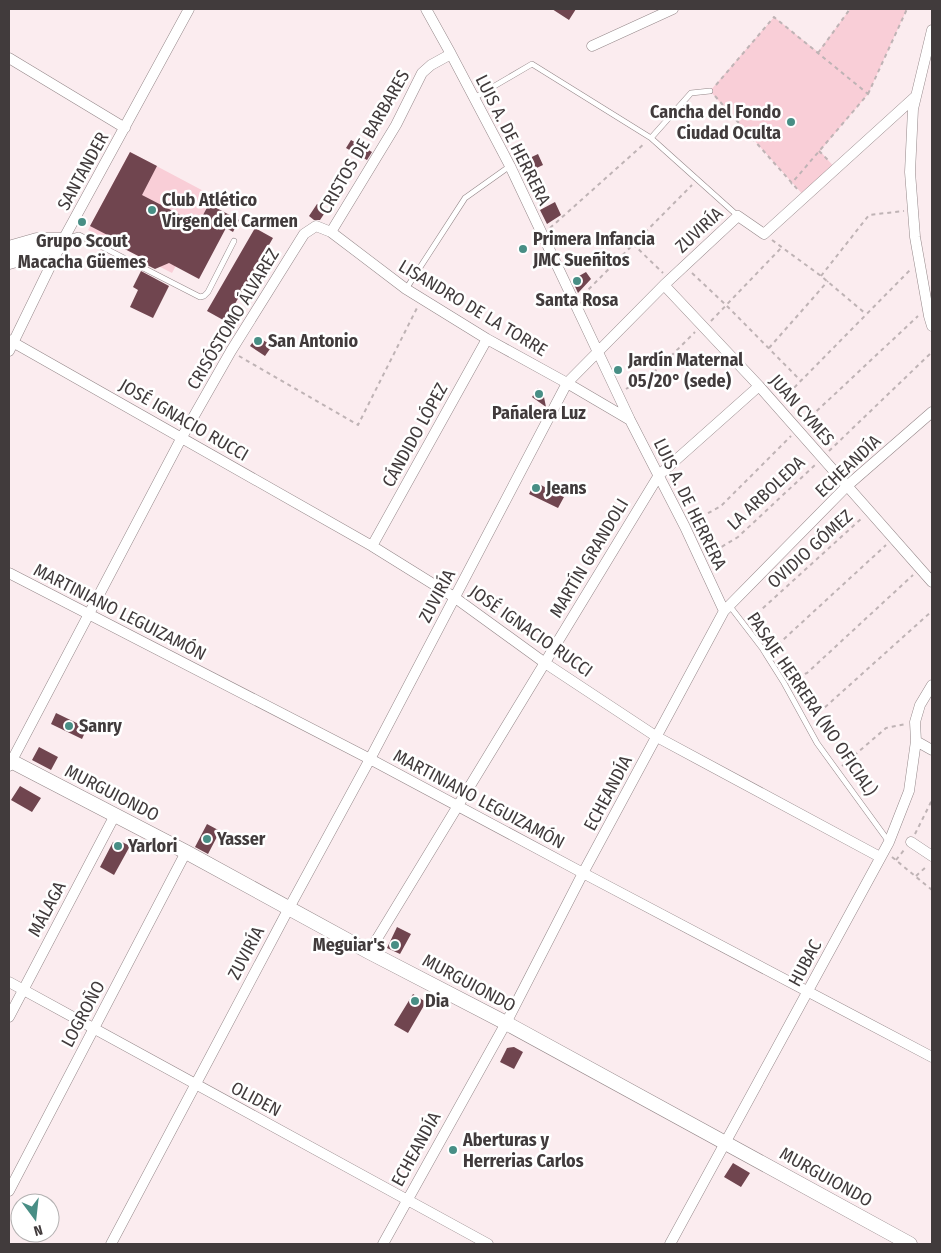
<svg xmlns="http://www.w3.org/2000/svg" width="941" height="1253" font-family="'Fira Sans Condensed',sans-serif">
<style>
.green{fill:#f9ced7}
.building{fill:#70454f}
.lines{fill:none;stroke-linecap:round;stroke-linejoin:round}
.lane-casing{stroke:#948789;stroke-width:6}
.street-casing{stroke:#948789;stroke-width:11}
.secondary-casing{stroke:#948789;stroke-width:15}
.path{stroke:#bfb3b5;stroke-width:2;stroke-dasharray:4 4;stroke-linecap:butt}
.lane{stroke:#fff;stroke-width:5}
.street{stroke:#fff;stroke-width:10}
.secondary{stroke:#fff;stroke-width:14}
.poi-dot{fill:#488e85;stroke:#fff;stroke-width:2}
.labels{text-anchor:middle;stroke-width:5;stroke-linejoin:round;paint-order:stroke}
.poi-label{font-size:18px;font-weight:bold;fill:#413b3c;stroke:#fff;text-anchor:start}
.street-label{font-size:18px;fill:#413b3c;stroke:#fff}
</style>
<rect width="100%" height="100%" fill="#fbecef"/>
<path class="green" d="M850 9H907L868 94 820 151 836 169 805 197 710 91 774 17 818 52Z
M130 152 213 196 172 273 88 230Z"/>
<path class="building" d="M552 9H576L569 20Z
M351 140 372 152 367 160 346 148Z
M130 152 157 166 142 195 198 224 209 204 239 220 233 232 226 228 199 279 169 263 155 269 145 264 146 260 115 244 117 240 90 226Z
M538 154 543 165 522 175 517 164Z
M555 202 561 215 547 224 540 210Z
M317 204 326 211 320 220H314L309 216Z
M255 228 273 238 225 321 207 311Z
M141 271 169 286 153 318 130 307 138 290 133 287Z
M586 272 591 279 578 293 572 280Z
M257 336 272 346 265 356 250 346Z
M538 388 543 392 546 407 532 397Z
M535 482 564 497 558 508 529 494Z
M56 713 87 728 82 739 51 724Z
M39 747 58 757 51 770 32 760Z
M20 786 41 798 32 812 11 800Z
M207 824 220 831 208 854 195 847Z
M120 841 130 846 114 875 100 867 113 842Z
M397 927 411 934 400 954 387 948Z
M413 994 426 1002 408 1033 394 1025Z
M514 1047 523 1052 514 1069 500 1062 507 1048Z
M733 1163 750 1173 741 1187 724 1177Z"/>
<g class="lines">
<defs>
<path id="lane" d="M710 91 691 93 651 138 738 216
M474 98 532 64 651 138
M64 239 79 235 200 297 204 296 208 292 234 241
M406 289 465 198 510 166
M729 605 762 648 784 683 817 743 889 842"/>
<path id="street" d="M426 9 451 54 510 166 630 420 685 527 724 611
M932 30 913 109 910 172 915 237 929 316 932 326
M592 46 673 9
M9 58 125 128
M331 232 396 125 422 73 431 65 451 54
M664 285 759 386 932 582
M9 340 372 546 454 597 545 663 657 737 880 857
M9 351 63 240 189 9
M372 546 487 339
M9 573 370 759 583 873 932 1057
M916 741 932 750
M9 766 182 437 231 351 304 234 316 226 331 232 406 289 487 339 567 383 630 420
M911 842 932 856
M369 952 659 475 759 386
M9 982 488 1244
M9 1017 115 815
M9 1191 186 852
M111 1244 289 908 370 759 567 383 664 285 738 216 764 234 916 96
M383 1244 506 1023 583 873 724 611 847 486 932 412
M670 1244 889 842 909 791 916 741 915 722 920 705 932 685"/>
<path id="secondary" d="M9 248 37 240H60
M9 262 40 253 63 240
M9 760 186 852 369 952 506 1023 910 1244"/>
</defs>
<use href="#lane" class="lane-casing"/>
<use href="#street" class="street-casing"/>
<use href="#secondary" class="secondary-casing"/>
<path class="path" d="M818 53 850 9
M716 85 774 17 868 94 791 184
M868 94 907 9
M715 96 798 190
M819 151 829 161
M550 228 645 143
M772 240 821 276 866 314
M633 244 663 273
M692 273 726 305 801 381
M821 276 869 215 904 211
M583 295 692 185
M711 321 782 247
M769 348 828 281
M239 356 358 425 417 308
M626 389 658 369 695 332
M783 399 910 270
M805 422 918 316
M829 451 932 352
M694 521 721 506 791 436
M708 555 738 537 815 465
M751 619 862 518
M772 650 886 545
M790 680 807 673 913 575
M813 718 932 611
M842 766 886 728 906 724
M915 834 932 800
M892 857 932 890
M896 860 904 850
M916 876 927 866"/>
<use href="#lane" class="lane"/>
<use href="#street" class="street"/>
<use href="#secondary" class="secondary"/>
</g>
<g class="poi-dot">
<circle cx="791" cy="122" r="5"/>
<circle cx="152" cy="210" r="5"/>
<circle cx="82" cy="222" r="5"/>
<circle cx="523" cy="249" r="5"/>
<circle cx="577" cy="281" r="5"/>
<circle cx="258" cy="341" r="5"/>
<circle cx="618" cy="370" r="5"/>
<circle cx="539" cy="394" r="5"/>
<circle cx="536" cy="488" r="5"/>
<circle cx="69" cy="726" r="5"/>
<circle cx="207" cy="839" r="5"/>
<circle cx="118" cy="846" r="5"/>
<circle cx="395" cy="945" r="5"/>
<circle cx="415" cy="1001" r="5"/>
<circle cx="453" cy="1150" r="5"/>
</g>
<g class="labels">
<g class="poi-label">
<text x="781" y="118" text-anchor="end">Cancha del Fondo<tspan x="781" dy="21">Ciudad Oculta</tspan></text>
<text x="162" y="206">Club Atlético<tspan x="162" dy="21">Virgen del Carmen</tspan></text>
<text x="533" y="245">Primera Infancia<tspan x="533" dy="21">JMC Sueñitos</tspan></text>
<text x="82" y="247" text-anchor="middle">Grupo Scout<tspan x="82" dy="21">Macacha Güemes</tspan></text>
<text x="577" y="306" text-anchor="middle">Santa Rosa</text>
<text x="268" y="347">San Antonio</text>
<text x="628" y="366">Jardín Maternal<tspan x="628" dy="21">05/20° (sede)</tspan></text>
<text x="539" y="419" text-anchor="middle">Pañalera Luz</text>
<text x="546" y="494">Jeans</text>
<text x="79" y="732">Sanry</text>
<text x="217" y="845">Yasser</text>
<text x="128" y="852">Yarlori</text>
<text x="385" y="951" text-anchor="end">Meguiar's</text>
<text x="425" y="1007">Dia</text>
<text x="463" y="1146">Aberturas y<tspan x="463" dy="21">Herrerias Carlos</tspan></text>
</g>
<g class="street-label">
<text transform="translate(513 140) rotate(63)" y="6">LUIS A. DE HERRERA</text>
<text transform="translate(364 142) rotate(-60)" y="6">CRISTOS DE BARBARES</text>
<text transform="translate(83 171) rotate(-61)" y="6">SANTANDER</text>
<text transform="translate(699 230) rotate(-43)" y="6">ZUVIRÍA</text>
<text transform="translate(473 308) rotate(31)" y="6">LISANDRO DE LA TORRE</text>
<text transform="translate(233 319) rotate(-59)" y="6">CRISÓSTOMO ÁLVAREZ</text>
<text transform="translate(802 410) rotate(49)" y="6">JUAN CYMES</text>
<text transform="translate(184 420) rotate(30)" y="6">JOSÉ IGNACIO RUCCI</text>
<text transform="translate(415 435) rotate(-61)" y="6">CÁNDIDO LÓPEZ</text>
<text transform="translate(848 466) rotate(-43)" y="6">ECHEANDÍA</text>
<text transform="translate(766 493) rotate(-43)" y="6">LA ARBOLEDA</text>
<text transform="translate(690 504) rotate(64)" y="6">LUIS A. DE HERRERA</text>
<text transform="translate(810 549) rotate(-42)" y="6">OVIDIO GÓMEZ</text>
<text transform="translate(589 558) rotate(-59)" y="6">MARTÍN GRANDOLI</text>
<text transform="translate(437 596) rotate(-62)" y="6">ZUVIRÍA</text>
<text transform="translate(120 612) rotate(27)" y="6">MARTINIANO LEGUIZAMÓN</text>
<text transform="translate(531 631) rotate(35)" y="6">JOSÉ IGNACIO RUCCI</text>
<text transform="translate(812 704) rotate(56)" y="6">PASAJE HERRERA (NO OFICIAL)</text>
<text transform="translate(112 793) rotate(27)" y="6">MURGUIONDO</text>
<text transform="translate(608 793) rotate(-62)" y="6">ECHEANDÍA</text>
<text transform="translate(479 799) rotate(28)" y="6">MARTINIANO LEGUIZAMÓN</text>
<text transform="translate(47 909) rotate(-62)" y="6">MÁLAGA</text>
<text transform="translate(246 953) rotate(-62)" y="6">ZUVIRÍA</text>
<text transform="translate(805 963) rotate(-62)" y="6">HUBAC</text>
<text transform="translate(469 983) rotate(28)" y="6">MURGUIONDO</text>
<text transform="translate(83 1014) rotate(-62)" y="6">LOGROÑO</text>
<text transform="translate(256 1099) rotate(28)" y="6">OLIDEN</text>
<text transform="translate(416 1149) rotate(-61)" y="6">ECHEANDÍA</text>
<text transform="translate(826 1177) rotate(29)" y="6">MURGUIONDO</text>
</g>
</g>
<rect width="941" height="1253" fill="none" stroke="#413b3c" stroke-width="20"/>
<g transform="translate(35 1218) rotate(165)"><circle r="24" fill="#ffffff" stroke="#b3b1b1"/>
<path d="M0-4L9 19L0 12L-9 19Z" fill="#488e85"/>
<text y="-8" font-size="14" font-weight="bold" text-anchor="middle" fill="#413b3c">N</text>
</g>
</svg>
